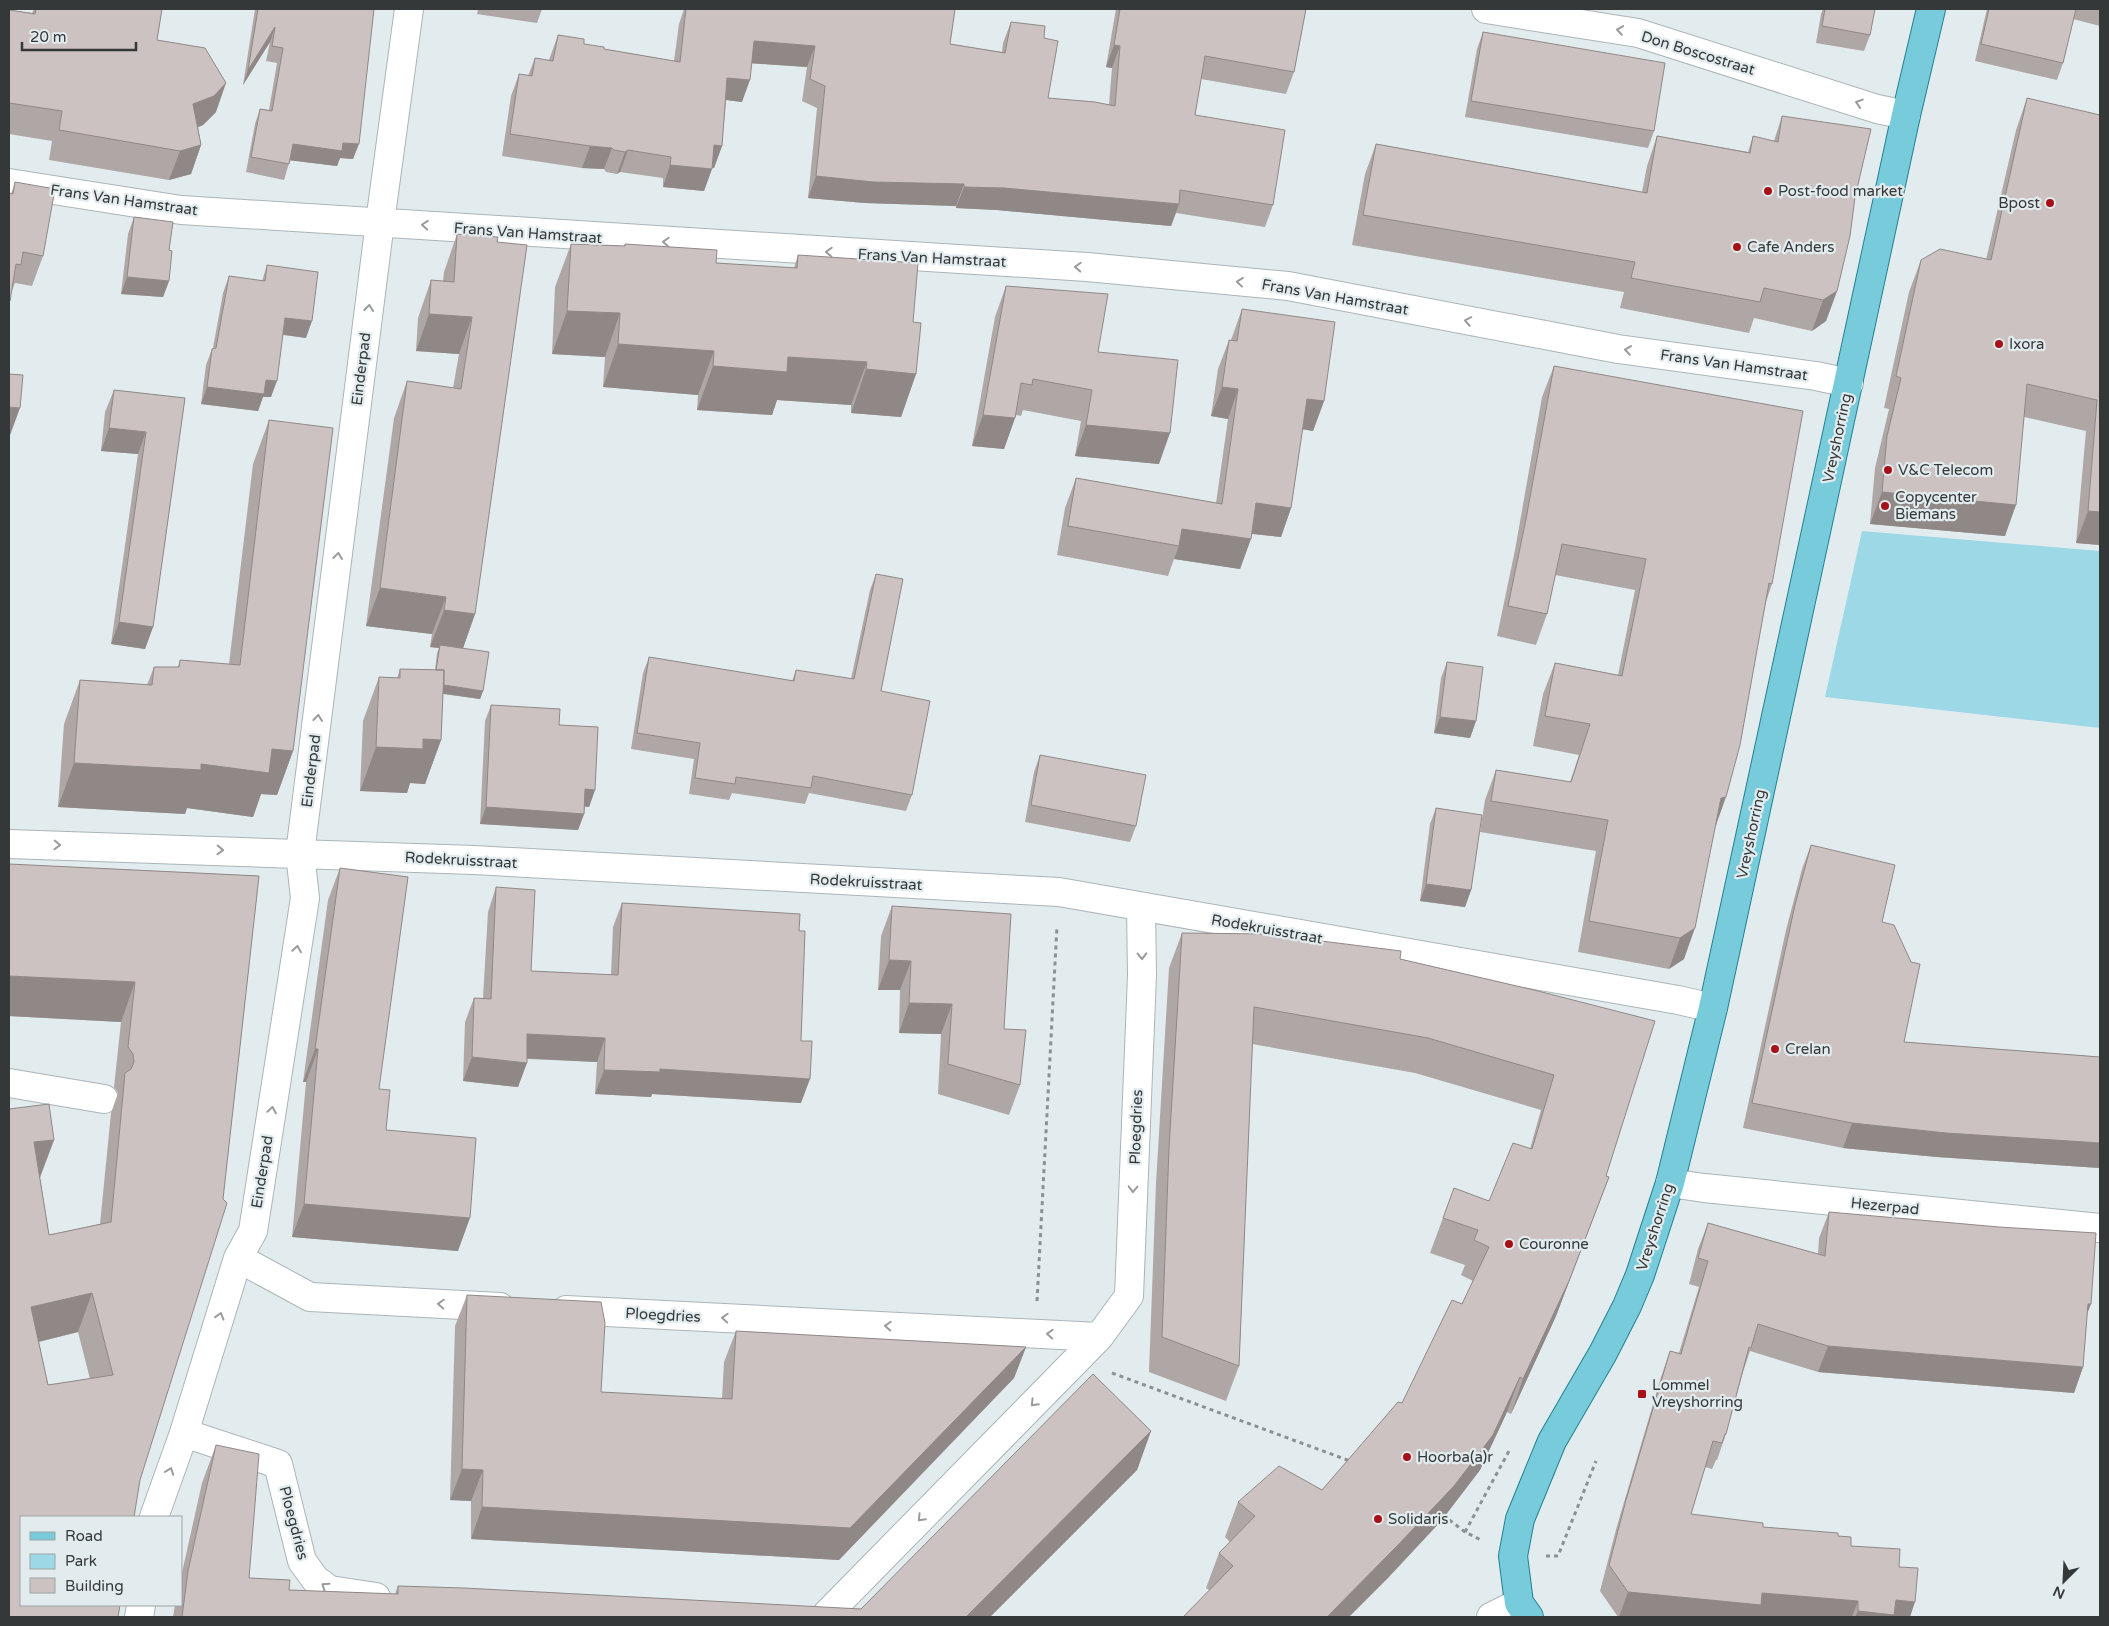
<svg xmlns="http://www.w3.org/2000/svg" width="2109" height="1626" font-family="'Varela Round',sans-serif">
<style>
.green{fill:#9cd8e6}
.lines{fill:none;stroke-linecap:round;stroke-linejoin:round}
.minor-casing{stroke:#abb5b7;stroke-width:30}
.major-casing{stroke:#258191;stroke-width:30}
.path{stroke:#8b9193;stroke-width:3;stroke-dasharray:4 4;stroke-linecap:butt}
.minor{stroke:#fff;stroke-width:28}
.major{stroke:#77cbda;stroke-width:28}
.wall{fill:#afa7a6;fill-rule:evenodd}
.shaded-wall{fill:#8f8887}
.building{fill:#ccc2c1;stroke:#8f8887;fill-rule:evenodd}
.oneway{stroke:#9a9c9c}
.poi-dot{fill:#a61117;stroke:#e2ecee;stroke-width:2}
.labels{text-anchor:middle;stroke-width:4.5;stroke-linejoin:round;paint-order:stroke}
.street-label{font-size:15px;fill:#353839;stroke:#e2ecee}
.poi-label{font-size:15px;fill:#353839;stroke:#e2ecee;text-anchor:start}
</style>
<rect width="100%" height="100%" fill="#e2ecee"/>
<path class="green" d="M1862 531 2100 551V728L1825 697Z"/>
<g class="lines">
<defs>
<path id="minor" d="M1486 9 1638 33 1877 109 1906 115
M9 183 181 210 1087 267 1288 286 1618 349 1816 376 1849 383
M9 844 474 860 1059 892 1678 1000 1713 1008
M9 1083 104 1099
M1670 1183 1704 1188 2100 1228
M238 1258 310 1297 500 1307
M566 1310 1099 1337
M184 1433 278 1464 302 1561 315 1579 330 1590 376 1597
M154 1517 184 1433 238 1258 253 1231 305 898 300 853 380 222 409 9
M139 1617 141 1605
M824 1617 1099 1337 1129 1296 1142 975 1141 908
M1491 1617 1519 1603"/>
<path id="major" d="M1529 1617 1519 1603 1513 1556 1520 1519 1552 1441 1603 1353 1627 1306 1640 1275 1670 1183 1713 1008 1906 115 1931 9"/>
</defs>
<use href="#minor" class="minor-casing"/>
<use href="#major" class="major-casing"/>
<path class="path" d="M1037 1301 1057 926
M1112 1373 1350 1461
M1443 1515 1465 1532 1481 1540
M1465 1532 1509 1451
M1546 1556H1558L1596 1461"/>
<use href="#minor" class="minor"/>
<use href="#major" class="major"/>
</g>
<path class="wall" d="M34 9H162L157 40 216 112 203 125 198 127 201 145 191 174 169 180 49 160 52 141 9 134V10L32 13Z
M255 9H374L353 159 340 158 337 166 290 160 284 180 246 172 255 124 260 109 269 110 277 63 266 61 270 42 243 85Z
M478 9H542L537 23 477 14Z
M684 9H955L950 44 1002 52 1003 43 1011 22 1044 38 1048 98 1109 105 1112 68 1106 67 1116 9H1306L1294 72 1286 94 1201 79 1195 115 1273 205 1265 227 1176 213 1171 226 997 210 956 208V206L865 203 808 198 817 108 802 101 807 67 752 63 742 102 726 100 722 146 714 168H712L704 191 663 187V178L620 172 617 174 606 172 604 169 582 168 502 156 511 96 519 74 528 76 535 58 549 60 558 35 584 44 604 49 674 61 679 24Z
M1823 9H1875L1870 35 1864 51 1816 43 1821 14Z
M1987 9H2100V26L2073 19 2063 63 2057 80 1975 61Z
M1483 32 1654 131 1648 148 1465 117 1477 49Z
M2027 98 2100 115V545L2076 543 2086 431 2024 417 2005 536 1870 524 1875 468 1889 409 1884 408 1909 292 1921 260H1986L2016 130Z
M1782 116 1855 197 1837 291 1826 321 1812 331 1754 318 1749 333 1620 308 1624 292 1352 245 1365 174 1376 144 1642 192 1647 166 1657 136 1748 152 1753 136 1774 141Z
M15 182 43 256 32 286 15 283 11 293 9 304V193L11 194Z
M134 217 169 250V281L163 297 121 294 128 234Z
M457 234 498 237 475 614 463 648 483 691 480 699 443 694 441 740 425 784 410 783 407 793 360 791 363 721 379 677 397 678 400 669 435 670 437 653 439 648 430 647 432 634 366 626 394 418 407 381 453 388 459 354 416 351 418 318 431 280 443 281 444 272Z
M571 244 624 246 625 244 716 263 794 268 798 255 913 322 916 374 901 417 851 413V405L777 400 772 415 697 410 698 395 603 387 605 357 552 354 555 287Z
M267 265 306 338 283 335 271 397H263L258 411 201 404 206 365 212 349 213 348 223 293 229 276 262 281Z
M1006 286 1098 352 1159 464 1075 456 1081 421 1023 410 1021 416 1016 415 1004 449 972 446 995 317Z
M1242 309 1324 401 1313 431 1302 429 1291 508 1281 537 1252 534 1240 569 1174 559 1168 576 1057 555 1065 508 1076 478 1216 503 1228 419 1211 416 1218 369 1229 340H1231Z
M1554 366 1772 584 1766 602 1715 828 1684 959 1669 969 1578 952 1596 851 1480 832 1485 800 1496 770 1570 782 1579 755 1533 746 1543 694 1555 663 1618 675 1635 590 1555 575 1547 614 1536 645 1497 636 1515 550 1542 397Z
M114 390 185 398 153 627 145 649 111 644 138 454 101 451 105 412Z
M269 420 293 751 277 795 261 794 253 817 187 808 185 814 58 807 64 724 80 680 147 685 154 667H178L180 660 229 664 253 464Z
M876 574 881 691 912 795 906 811 809 793 805 804 732 793 729 800 689 794 694 759 631 749 643 673 649 657 792 681 796 670 851 679 870 590Z
M1447 662 1476 721 1470 738 1434 733 1441 678Z
M491 705 559 725 595 790 589 807 585 806 584 814 578 830 480 824 485 721Z
M1040 755 1136 826 1130 842 1025 822 1034 772Z
M1436 808 1471 890 1465 907 1420 901 1430 824Z
M1811 845 1882 922 1904 1042 2100 1057V1168L1937 1157 1843 1148 1743 1128 1786 930 1802 869Z
M9 864 259 876 223 1199 9 1617V1109L54 1140 40 1178 49 1235 100 1224 111 1113 118 1093 114 1087 121 1022 9 1016ZM78 1332 90 1379 48 1385 39 1342Z
M340 868 386 1130 458 1251 292 1237 306 1082H303L328 900Z
M496 887 531 971 611 975 613 927 622 903 799 931 801 1041V1103L652 1094 651 1097 595 1094 597 1062 527 1059 518 1087 463 1081 465 1022 474 998H483L488 912Z
M892 906 1004 1029 1020 1085 1009 1115 938 1094 941 1034 899 1033 900 990H878L881 936Z
M1182 933 1400 959 1534 990 1606 1176 1609 1177 1556 1316 1511 1414 1507 1412 1480 1470 1441 1521 1386 1580 1209 1590 1206 1588 1219 1553 1230 1542 1225 1537 1238 1502 1322 1490 1402 1403 1462 1304 1473 1281 1461 1275 1465 1265 1430 1253 1454 1188 1489 1201 1530 1149 1541 1110 1415 1073 1252 1044 1239 1366 1226 1401 1149 1372 1156 1183 1169 968Z
M1829 1212 2087 1315 2083 1367 2074 1393 1818 1372 1750 1351 1743 1372 1726 1434 1717 1460H1716L1712 1469 1705 1467 1691 1514 1763 1527 1838 1536 1851 1546 1899 1567 1910 1617H1618L1600 1591 1617 1526 1661 1377 1670 1351 1679 1353 1699 1287 1689 1284 1698 1249 1708 1223 1818 1254 1819 1238Z
M467 1295 601 1392 722 1399 724 1362 736 1331 1026 1347 1014 1378 839 1560 471 1539V1501L450 1500 455 1326Z
M1151 1431 1137 1470 990 1617H173L175 1605H181V1577L202 1483 216 1445 249 1578 289 1590 395 1594 398 1586 861 1609Z"/>
<path class="shaded-wall" d="M275 27 270 42 243 85 248 70Z
M754 41 815 46 807 67 746 63Z
M1114 45 1120 46 1112 68 1106 67Z
M727 78 750 80 742 102 719 99Z
M226 83 216 112 203 125 183 134 193 104Z
M343 143 359 144 353 159 340 158 337 166 287 160 293 144Z
M201 145 191 174 169 180 180 151Z
M714 145 722 146 714 168 706 167Z
M590 146 612 148 604 169 582 168Z
M628 150 620 172 617 174 625 152Z
M670 165 712 169 704 191 663 187Z
M816 176 964 184 956 206 865 203 808 198Z
M964 187 1004 188 1179 204 1171 226 997 210 956 208Z
M127 277 169 281 163 297 121 294Z
M1837 291 1826 321 1812 331 1823 300Z
M567 311 620 313 605 357 552 354Z
M429 314 472 317 459 354 416 351Z
M285 318 312 321 306 338 279 334Z
M618 344 714 351 698 395 603 387Z
M788 357 867 362 851 405 777 400 772 415 697 410 713 366Z
M866 369 916 374 901 417 851 413Z
M266 380 277 381 271 397H263L258 411 201 404 207 387Z
M1222 387 1238 389 1228 419 1211 416Z
M1307 399 1324 401 1313 431 1296 428Z
M9 407 20 408 9 438Z
M983 415 1015 418 1004 449 972 446Z
M1086 425 1170 433 1159 464 1075 456Z
M109 428 146 432 138 454 101 451Z
M1882 492 2016 505 2005 536 1870 524Z
M1256 503 1291 508 1281 537 1245 533Z
M2088 511 2100 512V545L2076 543Z
M1182 529 1251 539 1240 569 1174 559 1179 546Z
M380 588 446 597 432 634 366 626Z
M444 610 475 614 462 651 440 645 439 648 430 647Z
M119 622 153 627 145 649 111 644Z
M434 684 483 691 480 699 431 692Z
M1440 717 1476 721 1470 738 1434 733Z
M423 739 441 740 425 784 410 783 407 793 360 791 376 747Z
M272 749 293 751 277 795 261 794 253 817 187 808 185 814 58 807 74 763 201 764Z
M585 789 595 790 589 807 579 806Z
M1726 797 1715 828 1721 798Z
M486 807 584 814 578 830 480 824Z
M1426 884 1471 890 1465 907 1420 901Z
M1695 928 1684 959 1669 969 1680 938Z
M889 960 911 961 900 990H878Z
M9 976 135 982 121 1022 9 1016Z
M909 1003 952 1004 941 1034 899 1033Z
M527 1034 605 1038 597 1062 519 1058Z
M315 1049H318L306 1082H303Z
M472 1057 527 1063 518 1087 463 1081Z
M660 1069 810 1079 801 1103 652 1094 651 1097 595 1094 604 1070Z
M1852 1123 2100 1143V1168L1937 1157 1843 1148Z
M54 1140 39 1179 34 1142Z
M1609 1177 1556 1316 1511 1414 1523 1379Z
M304 1204 470 1218 458 1251 292 1237Z
M92 1293 78 1332 17 1347 31 1307Z
M2088 1304H2091L2081 1330Z
M1828 1346 2083 1367 2074 1393 1818 1372Z
M1026 1347 1014 1378 839 1560 471 1539 482 1507Z
M1520 1377 1507 1412 1480 1470 1441 1521 1386 1580 1349 1617H1327Z
M1151 1431 1137 1470 990 1617H966Z
M462 1469 483 1470 471 1501 450 1500Z
M1628 1592 1762 1593 1858 1601 1852 1617H1619Z
M1896 1600 1915 1602 1910 1617H1855L1858 1611Z"/>
<path class="building" d="M36 9H162L157 40 205 48 226 83 214 96 193 104 201 145 180 151 59 130 62 111 9 103V10L35 14Z
M258 9H374L359 144 343 143 342 151 293 144 289 164 251 157 260 109 272 111 283 48 272 46 275 27 248 70Z
M686 9H955L950 44 1005 53 1011 22 1045 26 1044 38 1058 41 1048 98 1095 102 1115 106 1120 46 1114 45 1120 9H1306L1294 72 1205 56 1195 115 1285 130 1273 205 1180 190 1179 204 1004 188 964 187V184L873 182 816 176 825 86 810 79 815 46 754 41 750 80 727 78 722 146 714 145 712 169 670 165 671 157 628 150 625 152 614 150 612 148 590 146 510 134 519 74 532 76 535 58 553 61 558 35 584 39V44L604 47V49L680 62Z
M1825 9H1875L1870 35 1822 26Z
M1989 9H2076L2063 63 1981 44Z
M1483 32 1665 63 1654 131 1471 101Z
M2027 98 2100 115V512L2088 511 2097 400 2027 384 2016 505 1882 492 1887 436 1901 378 1896 376 1921 260 1940 249 1991 260Z
M1782 116 1871 129 1855 197 1850 236 1837 291 1823 300 1764 288 1760 302 1631 278 1635 262 1363 215 1376 144 1647 193 1657 136 1750 153 1753 136 1778 142Z
M15 182 55 189 43 256 23 252 21 265 16 264 10 301H9V193L13 194Z
M134 217 173 222 169 250 172 251 169 281 127 277Z
M457 234 498 237 497 242 527 245 475 614 444 610 446 597 380 588 407 381 461 389 472 317 429 314 431 280 454 282Z
M571 244 625 246V244L717 250 716 263 797 268 798 255 918 263 913 322 921 323 916 374 866 369 867 362 788 357 787 372 713 366 714 351 618 344 620 313 567 311Z
M267 265 318 272 312 321 285 318 277 381 266 380 264 394 207 387 212 349 216 348 229 276 265 281Z
M1006 286 1108 294 1098 352 1178 360 1170 433 1086 425 1092 390 1033 379 1032 385 1021 383 1015 418 983 415Z
M1242 309 1335 322 1324 401 1307 399 1291 508 1256 503 1251 539 1182 529 1179 546 1068 526 1076 478 1222 504 1238 389 1222 387 1229 340 1237 341Z
M1554 366 1803 411 1772 584 1769 583 1740 745 1726 797 1721 798 1695 928 1680 938 1589 921 1608 820 1491 801 1496 770 1571 782 1590 724 1545 716 1555 663 1622 676 1646 559 1562 544 1547 614 1508 606 1526 519Z
M9 374 23 375 20 408 9 407Z
M114 390 185 398 153 627 119 622 146 432 109 428Z
M269 420 333 428 293 751 272 749 269 773 201 764V770L74 763 80 680 152 685 154 667H179L180 660 240 665Z
M876 574 903 579 881 691 930 701 912 795 813 776 811 788 736 777 735 784 695 778 700 743 637 733 649 657 794 681 796 670 854 679Z
M440 645 489 652 483 691 444 685V670H436Z
M1447 662 1483 667 1476 721 1440 717Z
M400 669 444 670 441 740 423 739V749L376 747 379 677 400 678Z
M491 705 560 709 559 725 598 727 595 790 585 789 584 814 486 807Z
M1040 755 1146 775 1136 826 1031 805Z
M1436 808 1482 815 1471 890 1426 884Z
M1811 845 1895 865 1882 922 1894 925 1911 962 1920 964 1904 1042 2100 1057V1143L1946 1133 1852 1123 1752 1103 1795 905Z
M9 864 259 876 223 1199 227 1203 140 1480 134 1517H21V1605H120L118 1617H9V1109L49 1104 54 1140 34 1142 49 1235 111 1222 125 1073 131 1069 134 1062 133 1054 128 1047 135 982 9 976ZM92 1293 113 1375 48 1385 31 1307Z
M340 868 408 877 379 1089 390 1090 386 1130 476 1138 470 1218 304 1204 318 1049H315Z
M496 887 535 890 531 971 618 975 622 903 800 914 799 931H805L801 1041H812L810 1079 660 1069V1072L604 1070 605 1038 527 1034V1063L472 1057 474 998 491 999Z
M892 906 1011 914 1004 1029 1026 1030 1020 1085 948 1064 952 1004 909 1003 911 961 889 960Z
M1182 933 1266 934 1401 951 1400 959 1534 990 1655 1021 1606 1176 1609 1177 1569 1281 1523 1379 1520 1377 1493 1435 1454 1486 1398 1545 1327 1617H1183L1233 1566 1219 1553 1255 1516 1238 1502 1279 1466 1322 1490 1398 1402 1402 1403 1452 1300 1462 1304 1489 1247 1474 1240 1478 1230 1443 1218 1454 1188 1489 1201 1513 1143 1532 1149 1554 1075 1428 1038 1254 1007 1239 1366 1162 1337 1169 1148Z
M1829 1212 1999 1227 2096 1233 2091 1304H2088L2083 1367 1828 1346 1758 1324 1751 1348 1749 1347 1726 1434H1725L1722 1443 1713 1441 1691 1514 1763 1523V1527L1838 1533V1536L1851 1537V1546L1900 1549 1899 1567 1918 1568 1915 1602 1896 1600 1894 1615 1858 1611V1601L1762 1593 1761 1605 1628 1592 1609 1565 1626 1500 1670 1351 1681 1354 1708 1261 1698 1258 1708 1223 1825 1256Z
M467 1295 601 1302 605 1323 601 1392 732 1399 736 1331 1026 1347 850 1528 482 1507 483 1470 462 1469Z
M1093 1374 1151 1431 966 1617H182L188 1571 216 1445 259 1454 249 1578 290 1580 289 1590 398 1594V1586L464 1588 861 1609Z"/>
<defs><path id="oneway-chevron" d="M-2-3.5L2.5 0L-2 3.5" fill="none" stroke-width="1.6" stroke-linecap="round" stroke-linejoin="round" transform="scale(1.25)"/></defs>
<g class="oneway">
<use href="#oneway-chevron" transform="translate(1620 30) rotate(-171)"/>
<use href="#oneway-chevron" transform="translate(1859 103) rotate(-162)"/>
<use href="#oneway-chevron" transform="translate(425 225) rotate(-176)"/>
<use href="#oneway-chevron" transform="translate(666 242) rotate(-177)"/>
<use href="#oneway-chevron" transform="translate(829 252) rotate(-177)"/>
<use href="#oneway-chevron" transform="translate(1078 267) rotate(-177)"/>
<use href="#oneway-chevron" transform="translate(1240 282) rotate(-174)"/>
<use href="#oneway-chevron" transform="translate(369 308) rotate(-83)"/>
<use href="#oneway-chevron" transform="translate(1468 321) rotate(-169)"/>
<use href="#oneway-chevron" transform="translate(1628 350) rotate(-172)"/>
<use href="#oneway-chevron" transform="translate(338 556) rotate(-83)"/>
<use href="#oneway-chevron" transform="translate(318 718) rotate(-83)"/>
<use href="#oneway-chevron" transform="translate(57 845) rotate(2)"/>
<use href="#oneway-chevron" transform="translate(220 850) rotate(2)"/>
<use href="#oneway-chevron" transform="translate(297 949) rotate(-81)"/>
<use href="#oneway-chevron" transform="translate(1142 956) rotate(89)"/>
<use href="#oneway-chevron" transform="translate(272 1110) rotate(-81)"/>
<use href="#oneway-chevron" transform="translate(1133 1189) rotate(92)"/>
<use href="#oneway-chevron" transform="translate(441 1304) rotate(-177)"/>
<use href="#oneway-chevron" transform="translate(220 1316) rotate(-73)"/>
<use href="#oneway-chevron" transform="translate(725 1318) rotate(-177)"/>
<use href="#oneway-chevron" transform="translate(888 1326) rotate(-177)"/>
<use href="#oneway-chevron" transform="translate(1050 1334) rotate(-177)"/>
<use href="#oneway-chevron" transform="translate(1034 1403) rotate(134)"/>
<use href="#oneway-chevron" transform="translate(170 1471) rotate(-70)"/>
<use href="#oneway-chevron" transform="translate(921 1518) rotate(134)"/>
<use href="#oneway-chevron" transform="translate(325 1586) rotate(-146)"/>
</g>
<g class="poi-dot">
<circle cx="1768" cy="191" r="5"/>
<circle cx="2050" cy="203" r="5"/>
<circle cx="1737" cy="247" r="5"/>
<circle cx="1999" cy="344" r="5"/>
<circle cx="1888" cy="470" r="5"/>
<circle cx="1885" cy="506" r="5"/>
<circle cx="1775" cy="1049" r="5"/>
<circle cx="1509" cy="1244" r="5"/>
<rect x="1637" y="1389" width="10" height="10" rx="2.5"/>
<circle cx="1407" cy="1457" r="5"/>
<circle cx="1378" cy="1519" r="5"/>
</g>
<g class="labels">
<g class="street-label">
<text transform="translate(1698 53) rotate(17)" y="5">Don Boscostraat</text>
<text transform="translate(124 200) rotate(8)" y="5">Frans Van Hamstraat</text>
<text transform="translate(528 233) rotate(4)" y="5">Frans Van Hamstraat</text>
<text transform="translate(932 258) rotate(3)" y="5">Frans Van Hamstraat</text>
<text transform="translate(1335 297) rotate(10)" y="5">Frans Van Hamstraat</text>
<text transform="translate(1734 365) rotate(8)" y="5">Frans Van Hamstraat</text>
<text transform="translate(361 369) rotate(-83)" y="5">Einderpad</text>
<text transform="translate(1837 438) rotate(-78)" y="5">Vreyshorring</text>
<text transform="translate(311 771) rotate(-83)" y="5">Einderpad</text>
<text transform="translate(1751 834) rotate(-78)" y="5">Vreyshorring</text>
<text transform="translate(461 860) rotate(3)" y="5">Rodekruisstraat</text>
<text transform="translate(866 882) rotate(3)" y="5">Rodekruisstraat</text>
<text transform="translate(1267 929) rotate(10)" y="5">Rodekruisstraat</text>
<text transform="translate(1136 1127) rotate(-88)" y="5">Ploegdries</text>
<text transform="translate(262 1172) rotate(-81)" y="5">Einderpad</text>
<text transform="translate(1885 1206) rotate(6)" y="5">Hezerpad</text>
<text transform="translate(1655 1227) rotate(-72)" y="5">Vreyshorring</text>
<text transform="translate(663 1315) rotate(3)" y="5">Ploegdries</text>
<text transform="translate(294 1523) rotate(75)" y="5">Ploegdries</text>
</g>
<g class="poi-label">
<text x="1778" y="196">Post-food market</text>
<text x="2040" y="208" text-anchor="end">Bpost</text>
<text x="1747" y="252">Cafe Anders</text>
<text x="2009" y="349">Ixora</text>
<text x="1898" y="475">V&amp;C Telecom</text>
<text x="1895" y="502">Copycenter<tspan x="1895" dy="17">Biemans</tspan></text>
<text x="1785" y="1054">Crelan</text>
<text x="1519" y="1249">Couronne</text>
<text x="1652" y="1390">Lommel<tspan x="1652" dy="17">Vreyshorring</tspan></text>
<text x="1417" y="1462">Hoorba(a)r</text>
<text x="1388" y="1524">Solidaris</text>
</g>
</g>
<rect width="2109" height="1626" fill="none" stroke="#353839" stroke-width="20"/>
<rect x="20" y="1516" width="162" height="90" fill="#e2ecee" stroke="#9da4a6"/>
<rect x="30" y="1532" width="25" height="8" fill="#77cbda" stroke="#9da4a6"/>
<text x="65" y="1541" font-size="15" fill="#353839">Road</text>
<rect x="30" y="1554" width="25" height="15" fill="#9cd8e6" stroke="#9da4a6"/>
<text x="65" y="1566" font-size="15" fill="#353839">Park</text>
<rect x="30" y="1578" width="25" height="15" fill="#ccc2c1" stroke="#9da4a6"/>
<text x="65" y="1591" font-size="15" fill="#353839">Building</text>
<g transform="translate(2064 1581) rotate(204)" stroke="#e2ecee" stroke-width="4" paint-order="stroke">
<path d="M0-4L9 19L0 12L-9 19Z" fill="#353839"/>
<text y="-8" font-size="14" font-weight="bold" text-anchor="middle" fill="#353839">N</text>
</g>
<path d="M22 42v8h114v-8" fill="none" stroke="#353839" stroke-width="2.5"/>
<text x="30" y="42" font-size="15" fill="#353839" stroke="#e2ecee" stroke-width="4" paint-order="stroke">20 m</text>
</svg>
